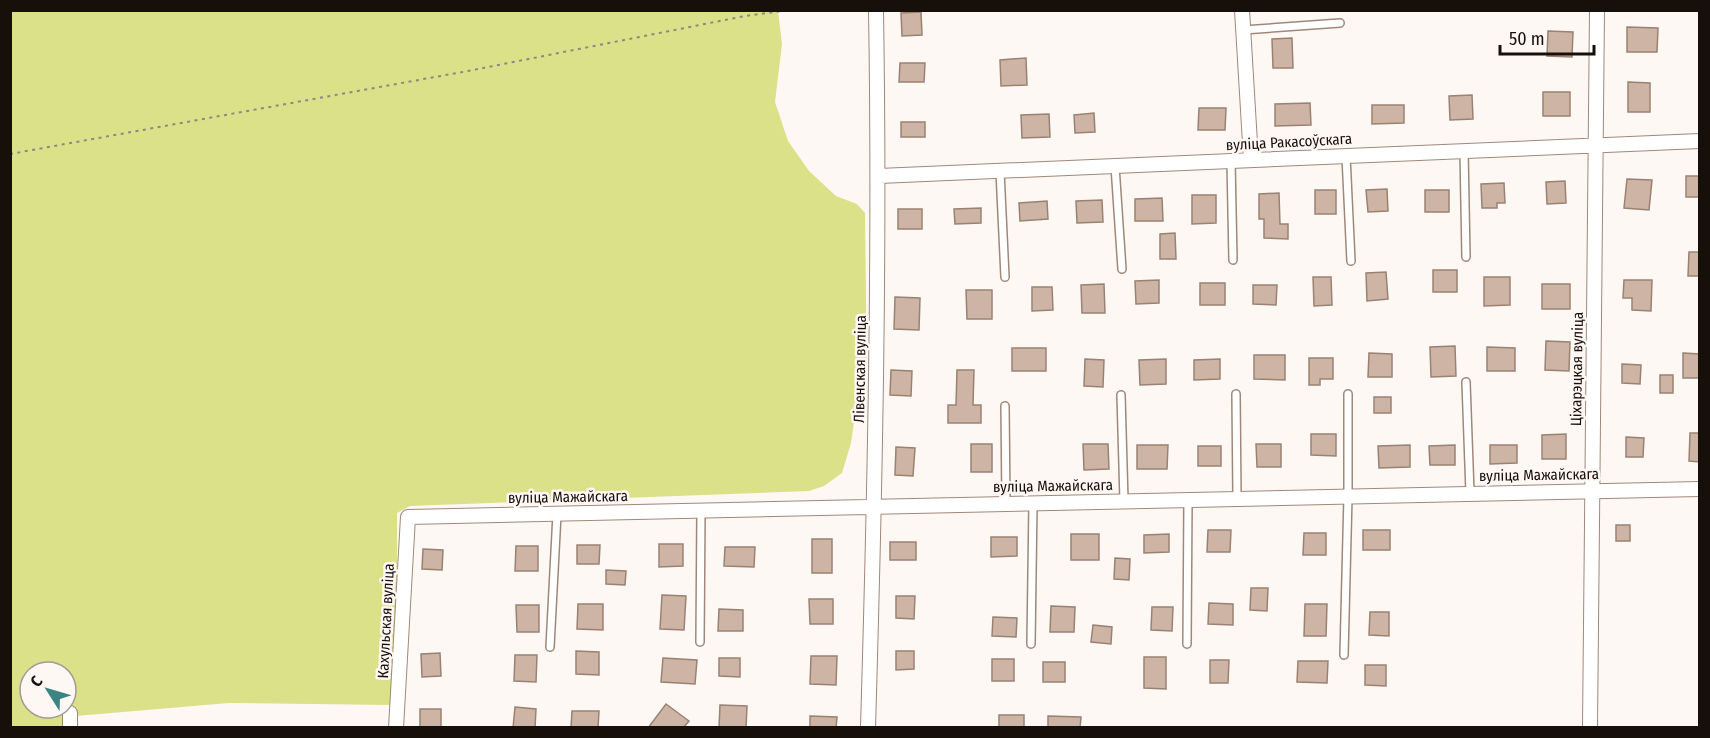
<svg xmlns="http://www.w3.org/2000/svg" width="1710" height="738" font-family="'Fira Sans Condensed',sans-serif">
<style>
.green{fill:#dbe189;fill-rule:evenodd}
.building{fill:#cdb4a4;stroke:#9a8273;stroke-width:1.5}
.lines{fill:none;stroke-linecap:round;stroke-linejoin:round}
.lane-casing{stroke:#a08879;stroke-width:10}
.street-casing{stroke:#a08879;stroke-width:16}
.path{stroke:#8e8782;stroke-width:2;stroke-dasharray:3 4.5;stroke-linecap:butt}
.lane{stroke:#fff;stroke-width:7}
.street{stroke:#fff;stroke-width:14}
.labels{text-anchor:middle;stroke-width:5;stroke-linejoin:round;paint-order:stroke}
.street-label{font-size:15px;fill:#170f09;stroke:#fdf8f4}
</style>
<rect width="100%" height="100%" fill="#fdf8f4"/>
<path class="green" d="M10 11H778L782 44 775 102 788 141 809 171 836 196 857 204 865 213 867 390 856 408 851 443 842 473 824 486 809 491 410 506 397 513V601L391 705 229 703 64 717V727H11ZM30 672H66V708H30Z"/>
<path class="building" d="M921 12 922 35 902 36 901 13Z
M1627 27 1658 28 1657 52H1627Z
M1548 31 1573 32 1572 57 1547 56Z
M1292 38 1293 68H1273L1272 39Z
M1026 58 1027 85 1001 86 1000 60Z
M900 63H925L924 82H899Z
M1628 82 1650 83V112H1628Z
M1543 92H1570V116H1543Z
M1472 95 1473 119 1450 120 1449 96Z
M1310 103 1311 125 1275 126V104Z
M1372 105H1404V123L1372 124Z
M1199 108H1226L1225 130H1198Z
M1094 113 1095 132 1075 133 1074 115Z
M1049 114 1050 137 1022 138 1021 115Z
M901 122H925V137H901Z
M1686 176H1700V197H1686Z
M1627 179 1652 180 1649 210 1624 208Z
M1565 181 1566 203 1547 204 1546 182Z
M1504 183 1505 203H1497V208H1482L1481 184Z
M1387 189 1388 211 1368 212 1366 190Z
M1315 190H1336V214H1315Z
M1425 190H1449V212H1425Z
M1279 193 1280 224H1288V239L1264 238V219H1259V194Z
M1192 195H1216V223L1192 224Z
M1162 198 1163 221H1135V199Z
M1102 200 1103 222 1077 223 1076 201Z
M1047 201 1048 219 1020 221 1019 203Z
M981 208V223L955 224 954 209Z
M898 209H922V229H898Z
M1175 233 1176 259H1160V234Z
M1689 252H1700V276H1688Z
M1433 270H1457V292H1433Z
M1386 272 1388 299 1367 301 1366 273Z
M1313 277H1331L1332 305 1314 306Z
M1484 277H1510V305L1484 306Z
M1159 280V303L1136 304 1135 281Z
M1624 280H1652L1651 311 1632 310V298H1623Z
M1200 283H1225V305H1200Z
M1104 284 1105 313H1082L1081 285Z
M1542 284H1570V309H1542Z
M1253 285H1277L1276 305 1253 304Z
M1032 287H1052L1053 310 1032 311Z
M966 290H992V319H967Z
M895 297 920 298 919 330 894 329Z
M1546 341 1570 342 1569 371 1545 370Z
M1455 346 1456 376 1431 377 1430 347Z
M1487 347 1515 348V371H1487Z
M1012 348H1046V371H1012Z
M1369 353 1392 354V377H1368Z
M1683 353 1700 354V378H1683Z
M1254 355H1285V380L1254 379Z
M1309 358H1333V379H1320V385H1309Z
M1085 359 1104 360 1103 387 1084 386Z
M1166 359V384L1140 385 1139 360Z
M1220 359V379L1194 380V360Z
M1622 364 1641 365 1640 384 1622 383Z
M891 370 912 371 911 396 890 395Z
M957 370H974L973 405H981V423H948V405H956Z
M1660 375H1673V393H1660Z
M1374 397H1391V413H1374Z
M1690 433H1700V462L1689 461Z
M1311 434H1336V456L1311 455Z
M1566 434V459H1542V435Z
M1626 437 1644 438 1643 457H1626Z
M971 444H992V472H971Z
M1083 444H1108L1109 469 1084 470Z
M1256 444H1281V467H1257Z
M1137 445H1168L1167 469H1137Z
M1410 445V467L1379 468 1378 446Z
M1455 445V465H1430L1429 446Z
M1490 445H1517V463L1490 464Z
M1198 446H1221V466H1198Z
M896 447 915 448 913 476 895 475Z
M1616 525H1630V541H1616Z
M1208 530H1231L1230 552H1207Z
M1363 530H1390V550H1363Z
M1304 533H1326V555H1303Z
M1071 534H1099V560H1071Z
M1169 534V552L1144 553V535Z
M991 537H1017V556L991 557Z
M812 539H832V573H812Z
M890 542H916V560H890Z
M659 544H683V566L659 567Z
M577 545H600L599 564H577Z
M516 546H538V571H515Z
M725 547H755L754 567 724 566Z
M423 549 443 550 442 570 422 569Z
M1115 558 1130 559 1129 580 1114 579Z
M606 570 626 571 625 585 606 584Z
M1251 588H1268L1267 611 1250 610Z
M662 595 686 596 684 630 660 629Z
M896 596H915L914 619 896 618Z
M809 599H833V624H810Z
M1209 603 1233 604V625L1208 624Z
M578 604H603V630L577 629Z
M1305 604H1327L1326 636H1304Z
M516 605H539V632H517Z
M1051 606 1075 607 1074 632H1050Z
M1152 607H1173L1172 631 1151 630Z
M719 609 743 610V631H718Z
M1370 612H1389V636L1369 635Z
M993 617 1017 618 1016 637 992 636Z
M1093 625 1112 627 1111 644 1091 642Z
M576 651 599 652V675L576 674Z
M896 651H914V669L896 670Z
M440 653 441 676 422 677 421 654Z
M515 655H537L536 682 514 681Z
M811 656H837L836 685 810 684Z
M1144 657H1166V689L1144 688Z
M663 658 697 660 695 684 661 682Z
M719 658H740V677L719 676Z
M992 659H1014V681H992Z
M1210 660H1229L1228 683H1210Z
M1298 661H1328L1327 683 1297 682Z
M1043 662H1065V682H1043Z
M1365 665H1386V686L1365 685Z
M666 704 689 721 683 728H648Z
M720 705 747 706 746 728H719Z
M515 707 536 709 535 728H513Z
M420 709H441V728H420Z
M572 711H599L598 728H571Z
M999 715H1024V728H999Z
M810 716 837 717 836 728H810Z
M1048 716 1081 717 1080 728H1048Z"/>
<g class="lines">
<defs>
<path id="lane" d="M1243 30 1340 23
M1464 151 1466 257
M1346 156 1351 261
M1231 161 1233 260
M1115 166 1122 269
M1000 171 1005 277
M1466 382 1470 493
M1236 394 1237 498
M1121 395 1124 501
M1005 406 1006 503
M700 642 701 510
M1031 644 1033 503
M1187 644 1188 499
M550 647 557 514
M1344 655 1348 496V394"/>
<path id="street" d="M1242 10 1251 160
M879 176 1700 141
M70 728V713
M396 728 408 517 1700 489
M868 728C875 488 880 250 876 10
M1590 728 1597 10"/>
</defs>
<use href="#lane" class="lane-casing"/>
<use href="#street" class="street-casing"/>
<path class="path" d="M10 154 468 71 745 16 789 10"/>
<use href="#lane" class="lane"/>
<use href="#street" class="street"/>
</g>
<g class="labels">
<g class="street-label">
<text transform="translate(1289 142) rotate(-3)" y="5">вуліца Ракасоўскага</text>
<text transform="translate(860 369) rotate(-89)" y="5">Лівенская вуліца</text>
<text transform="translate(1577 369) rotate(-89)" y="5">Ціхарэцкая вуліца</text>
<text transform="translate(1539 475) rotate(-1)" y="5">вуліца Мажайскага</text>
<text transform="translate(1053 486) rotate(-1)" y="5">вуліца Мажайскага</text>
<text transform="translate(568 497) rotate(-1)" y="5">вуліца Мажайскага</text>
<text transform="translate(386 621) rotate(-87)" y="5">Кахульская вуліца</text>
</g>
</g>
<rect width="1710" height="738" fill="none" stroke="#170f09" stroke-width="24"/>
<g transform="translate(48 690) rotate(307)"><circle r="28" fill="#fdf8f4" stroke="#a19b96" stroke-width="1.5"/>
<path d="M0-4.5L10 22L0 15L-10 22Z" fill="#3c8482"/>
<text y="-9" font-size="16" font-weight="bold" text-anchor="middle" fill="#170f09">С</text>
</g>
<path d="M1500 45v9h94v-9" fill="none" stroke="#170f09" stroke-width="3"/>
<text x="1509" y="45" font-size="18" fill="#170f09" stroke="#fdf8f4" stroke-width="4.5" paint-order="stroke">50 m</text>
</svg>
